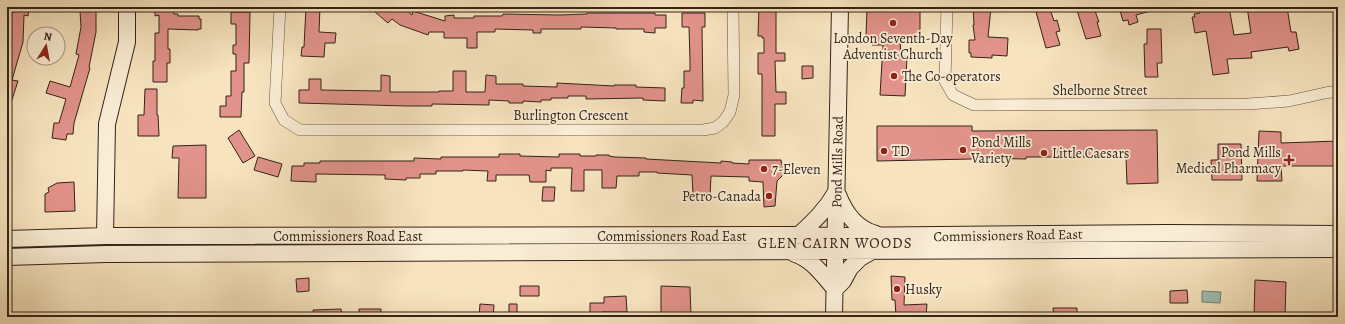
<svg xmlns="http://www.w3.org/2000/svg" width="1345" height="324" font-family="Alegreya,serif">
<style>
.water{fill:#9dbfb2;stroke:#738174}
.building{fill:#e2938b;stroke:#332318}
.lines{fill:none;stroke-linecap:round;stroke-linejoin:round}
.street-casing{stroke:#645342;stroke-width:12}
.secondary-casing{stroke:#332318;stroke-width:18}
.street{stroke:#faedd5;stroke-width:11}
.secondary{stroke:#faedd5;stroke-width:16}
.poi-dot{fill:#8f2418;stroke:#faedd5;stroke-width:1.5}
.labels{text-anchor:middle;stroke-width:3.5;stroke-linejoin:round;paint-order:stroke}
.poi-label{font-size:14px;fill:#332318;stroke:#faedd5;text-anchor:start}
.street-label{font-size:14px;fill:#332318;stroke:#faedd5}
.neighbourhood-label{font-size:15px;letter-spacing:1px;fill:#332318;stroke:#faedd5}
</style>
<rect width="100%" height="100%" fill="#f7e4bf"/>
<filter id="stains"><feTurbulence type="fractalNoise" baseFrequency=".005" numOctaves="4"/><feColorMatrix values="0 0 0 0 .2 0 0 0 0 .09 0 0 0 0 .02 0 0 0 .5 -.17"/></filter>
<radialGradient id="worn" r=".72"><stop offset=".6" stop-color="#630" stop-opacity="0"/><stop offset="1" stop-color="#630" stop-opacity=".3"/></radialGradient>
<path class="water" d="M1202 291 1221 292 1220 303 1202 302Z"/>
<path class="building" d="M15 7H29L28 16 24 15 23 42 12 80 18 81 9 109H7V49L9 42 10 12H15Z
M155 7H174V14H178V16H199V19H201V29H198V30L168 29V49H170V63H167V82H153V61H155V33H159V15L155 16Z
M306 7H320L319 32 336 33 335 43H325L324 57 301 56 302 47H304Z
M379 7H402L412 15 413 11 445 21V16L454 15V18H474V16H502L503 14 560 15 587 14V13H655V15H666V28H655V33L644 32V29H616V28L581 27V29H541V33H533V30L495 29V32H477V48H467V38H444V32H429L428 35 400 25 392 19 388 23 375 12Z
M759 7H776V53H785V61H775L776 92H786V104H775V136H762V74H758V53H764V38H762V36H758Z
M873 7H902V9L920 10V39L900 38 901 57H907L905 96 880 95 883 45H872L873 38 866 36 867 9Z
M973 7H991L988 37 1008 38 1007 56 992 55V58L971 57V53H969V40H975L973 25H974Z
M1076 7H1090L1091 9 1094 8 1099 22H1097L1101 36 1086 39Z
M1119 7H1154V10L1136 15 1138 22 1129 25 1128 20 1123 21Z
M1229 7 1234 35 1251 33 1247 7H1287L1291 32H1296L1299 49 1289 51 1288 47 1251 52 1252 58 1227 59 1229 73 1213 75 1206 31 1195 33 1192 17H1195L1194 14 1200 13 1199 11Z
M1050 9 1054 21 1057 20 1060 31 1056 32 1060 45 1046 48 1036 12Z
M80 11H96V32L89 67 90 68 74 123 73 134H67L66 140 52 138 54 123H59L66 99 46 93 50 81 70 87 79 55 76 54 81 27Z
M231 12H250L249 63H244V92H242L241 117H220V106H226V96H231V71H236V54H233V45H236V24H231Z
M682 13H705V27H702L703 101 693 100V103H681L682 88H684V71H690V60L689 27H682Z
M1147 29H1161L1162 63H1157L1158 77H1145L1144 44H1147Z
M802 66H813V78L802 79Z
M453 71H466V92H485L486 75 496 76V84H523V86L557 87V83L614 86V85H636V87L665 88V101L643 100V98L586 99V96H568V98H551V100H541V102L523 101V103H509V101L489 100V105L432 104V106H406L299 103V90H309V79H321V90L381 91V75L390 76V92H439V91H453Z
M145 89H157V115H158L159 136H138V115H144Z
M877 126H972V131L1157 130 1158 183 1127 184 1126 157H1026V159L972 158V159L877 161Z
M239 130 255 156 243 163 228 138Z
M1259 131 1281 132V143L1338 141V166H1281L1282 181H1257Z
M1218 144H1241L1242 180H1212L1211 160H1218Z
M206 145V198H178L179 158H172L173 146Z
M499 154H520V156L559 157V154H580V156H596V155H609V156L615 157 646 158V159L721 163V161L732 162V163L749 164V160H781L782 165H784L783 175 777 181 775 206 764 207 763 182 749 181V177L711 176 710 196 693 195 692 175 657 173V172H639V176H617L616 188H602V170H584V191H571L572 168H551V171L546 170V182H530L529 175H496V181H487L488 171 463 170V171H436V174H420V178H406V180L385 179V175L316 174V182L291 181 292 166H304V163H320V161H414V158L441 159V157H499Z
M258 157 282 164 278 177 254 170Z
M74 182 75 211 45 212V194L49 192 48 188 57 183Z
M543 187H555L554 201H542Z
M891 276 905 277 904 305 927 304 926 317H896L895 300H892Z
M309 278V291L297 292 296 279Z
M1255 280 1286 282 1285 317H1254Z
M520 286H539V296H520Z
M661 286 690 287 691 317H661Z
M1187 290 1188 303H1170V291Z
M626 296 627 312H602V316L590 317V303H604V297Z
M480 304 494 305 493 317H479Z
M509 304H517V317H509Z
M1053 308H1077V317H1054Z
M341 309 342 317H314L313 310Z
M359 309H381V317H359Z"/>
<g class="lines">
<defs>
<path id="street" d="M280 7 275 103 284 120 300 130H703L715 128 723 122 730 112 734 95 733 7
M947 7 945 81 953 95 974 105 1248 104 1289 101 1325 93 1338 91"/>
<path id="secondary" d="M838 195C845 213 856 229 876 234
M799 235C813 222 826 210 836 192
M105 236 107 124 127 42V7
M7 239 105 236 799 235 836 236 1166 233 1338 234
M793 253C812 259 822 274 835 289
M7 257 106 254 1338 249
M835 289 843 281 850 268 860 258 872 251
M834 317 840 7"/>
</defs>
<use href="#street" class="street-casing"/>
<use href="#secondary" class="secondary-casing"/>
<use href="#street" class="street"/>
<use href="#secondary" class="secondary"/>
</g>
<g class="poi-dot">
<circle cx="893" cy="23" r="4"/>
<circle cx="894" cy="76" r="4"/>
<circle cx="963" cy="150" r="4"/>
<circle cx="884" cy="151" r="4"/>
<circle cx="1044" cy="153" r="4"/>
<path d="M1287 154h4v4h4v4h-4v4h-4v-4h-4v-4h4z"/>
<circle cx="764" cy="169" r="4"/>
<circle cx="769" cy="196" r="4"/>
<circle cx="897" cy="289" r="4"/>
</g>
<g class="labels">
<g class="poi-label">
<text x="893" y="43" text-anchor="middle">London Seventh-Day<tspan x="893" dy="16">Adventist Church</tspan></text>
<text x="902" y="81">The Co-operators</text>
<text x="971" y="147">Pond Mills<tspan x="971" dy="16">Variety</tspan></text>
<text x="892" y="156">TD</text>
<text x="1281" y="157" text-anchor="end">Pond Mills<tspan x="1281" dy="16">Medical Pharmacy</tspan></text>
<text x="1052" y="158">Little Caesars</text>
<text x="772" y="174">7-Eleven</text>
<text x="761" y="201" text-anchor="end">Petro-Canada</text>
<text x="905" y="294">Husky</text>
</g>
<g class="street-label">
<text x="1100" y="95">Shelborne Street</text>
<text x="571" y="120">Burlington Crescent</text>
<text transform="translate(837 162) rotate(-89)" y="5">Pond Mills Road</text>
<text transform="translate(1008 235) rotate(-1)" y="5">Commissioners Road East</text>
<text x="348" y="241">Commissioners Road East</text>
<text x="672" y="241">Commissioners Road East</text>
</g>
<g class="neighbourhood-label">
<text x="835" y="248">GLEN CAIRN WOODS</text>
</g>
</g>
<rect width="1345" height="324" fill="none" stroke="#f7e4bf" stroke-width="24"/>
<rect x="8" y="8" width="1329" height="308" fill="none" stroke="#332318" stroke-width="2"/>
<rect x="12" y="12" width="1321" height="300" fill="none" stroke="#332318"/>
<g transform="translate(46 46) rotate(11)"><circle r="19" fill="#faedd5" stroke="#aa9c89"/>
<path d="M0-3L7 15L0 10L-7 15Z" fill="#8f2418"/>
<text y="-6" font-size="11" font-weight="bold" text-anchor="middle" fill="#332318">N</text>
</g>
<rect width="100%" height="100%" filter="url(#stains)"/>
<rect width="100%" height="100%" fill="url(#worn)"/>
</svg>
